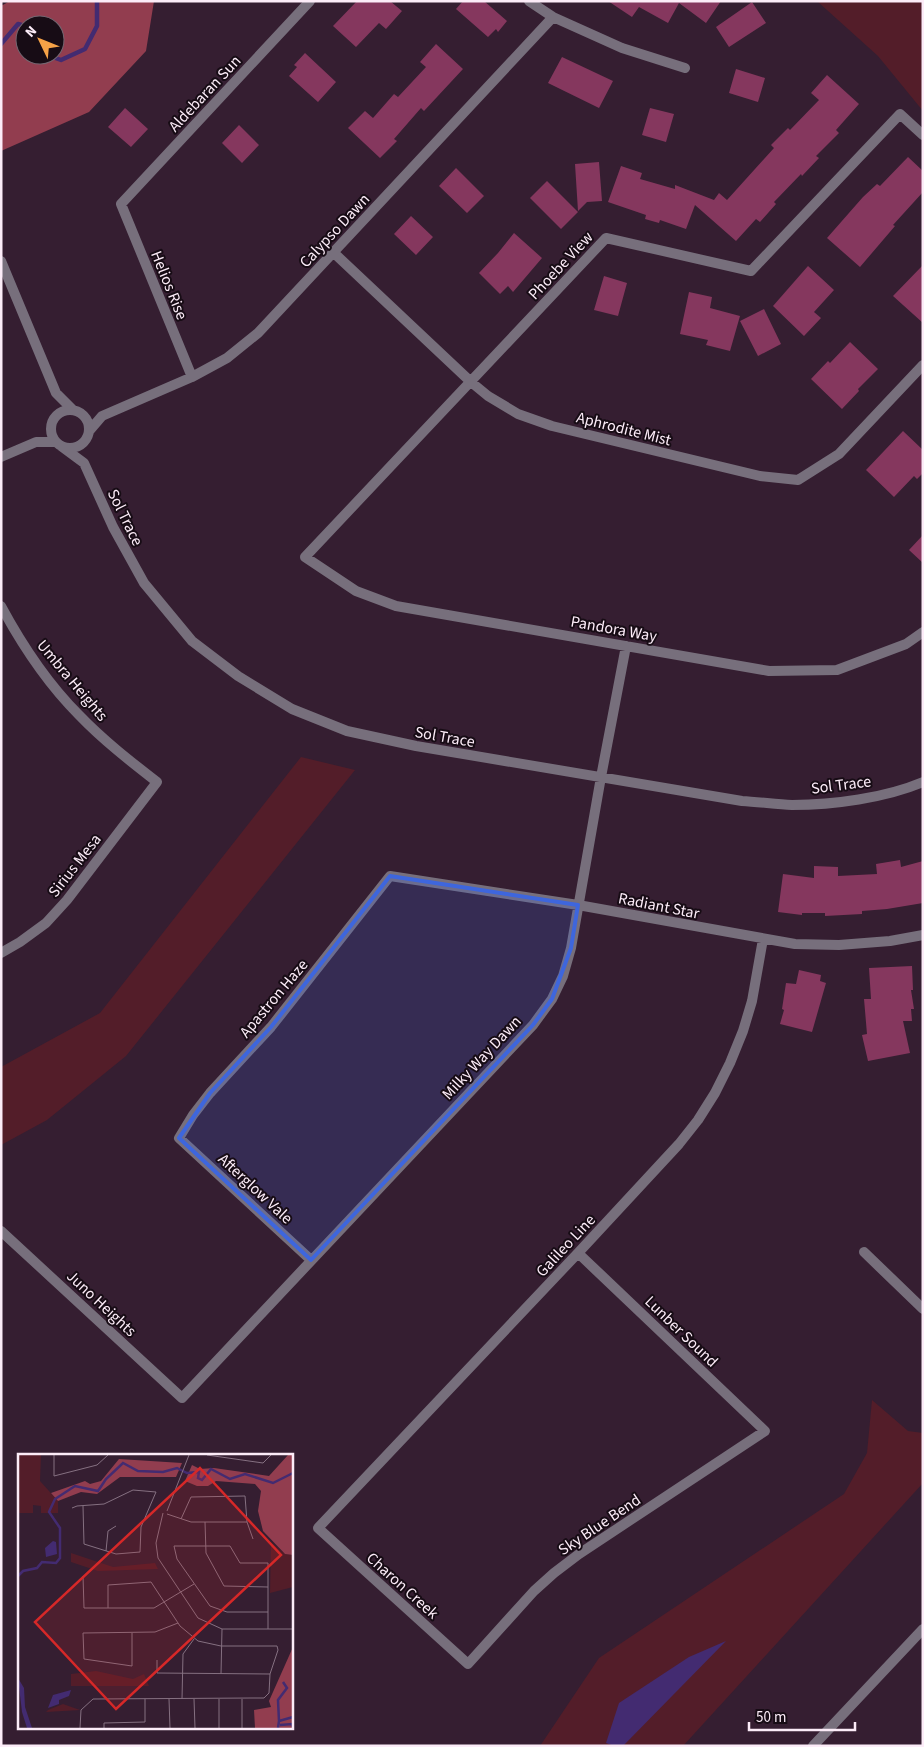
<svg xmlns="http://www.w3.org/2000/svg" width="924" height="1747" font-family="'Source Sans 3',sans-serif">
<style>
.green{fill:#531d29}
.forest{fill:#923d4f;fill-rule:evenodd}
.water{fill:#432b71}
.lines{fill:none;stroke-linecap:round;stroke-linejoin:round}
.stream{stroke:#432b71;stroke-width:4.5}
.building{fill:#85375e}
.street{stroke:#776f7c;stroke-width:10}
.marked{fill:#3e66dd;fill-opacity:0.2;stroke:#3e66dd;stroke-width:4;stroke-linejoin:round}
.labels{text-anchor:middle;stroke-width:4;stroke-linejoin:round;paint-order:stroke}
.street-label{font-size:16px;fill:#fcecf8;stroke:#170c15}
.inset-river{fill:none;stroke:#432b71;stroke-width:2.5}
.inset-road{fill:none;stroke:#857081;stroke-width:1}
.view{fill:#d62828;fill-opacity:0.15;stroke:#d62828;stroke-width:2.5}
.inset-edge{fill:none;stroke:#fcecf8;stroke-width:2.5}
</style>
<rect width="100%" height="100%" fill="#351e31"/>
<path class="green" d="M817 1H923V111L878 56Z
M301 757 355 770 126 1056 47 1120 1 1145V1067L100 1013Z
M872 1400 908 1431 923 1433V1483L683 1746H540L599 1658 844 1494 867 1453Z"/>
<path class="forest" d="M10 1H154L146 51 89 112 1 151V6ZM25 25H55V55H25Z"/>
<path class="water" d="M726 1641 623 1746H614L606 1743 619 1703 689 1657Z"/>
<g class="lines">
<path class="stream" d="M1 44 18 24 25 26
M47 55 61 60 85 49 97 26V1"/>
</g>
<path class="building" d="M357 1H390L402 11 386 29 379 23 356 47 333 26Z
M463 1H484L507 21 498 32 496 29 488 37 456 9Z
M608 1H721L706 23 679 3 668 23 639 7 632 17Z
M752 2 766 23 729 47 716 27Z
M436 44 463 69 424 111 421 108 394 139 397 141 380 158 348 128 365 111 373 118 394 94 398 97 426 67 420 62Z
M305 53 336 82 318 102 289 76 297 67 294 65Z
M562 57 613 81 599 108 548 83Z
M736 69 765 78 758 102 729 93Z
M827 75 859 104 836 130 839 133 816 156 819 158 802 176 801 174 774 202 776 204 760 222 756 219 736 241 695 205 686 229 660 220 659 223 645 219 646 215 608 202 621 166 642 173 640 179 675 189V185L714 200 719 193 727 200 774 148 771 145 788 128 790 130 819 100 811 93Z
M125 108 148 129 131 147 108 127Z
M650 108 674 114 666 142 642 135Z
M239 125 259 145 242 163 222 143Z
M908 157 923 171V192L893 225 895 226 860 267 827 238 863 197 877 184 880 186Z
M599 162 602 201 587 202 578 211 575 164Z
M456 168 484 196 467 213 439 186Z
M547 181 578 212 561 229 530 198Z
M411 216 433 237 416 255 394 234Z
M514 233 542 258 513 292 508 286 500 294 479 273 498 253Z
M923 265V323L893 296Z
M808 266 834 290 814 312 821 318 804 336 773 306Z
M604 276 627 283 618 316 594 310Z
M689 292 712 297 710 308 740 316 730 351 706 345 708 340 680 334Z
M764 309 781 344 758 356 740 321Z
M850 342 878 369 858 389 859 391 842 409 811 379 828 361 830 363Z
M903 431 923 450V473L917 479 914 476 894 497 866 470Z
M923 535V563L909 550Z
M900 860 901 867 923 861V903L887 909 862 911V914L825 916V913H802V915L778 912 783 874 814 878V866L838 867V876L877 874 876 864Z
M912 966 913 990H911L914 1009H911L912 1021H903L910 1053 868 1061 862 1035 867 1034 864 999H871L869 968Z
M799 970 821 975 820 981 826 983 812 1032 780 1024 784 1010 782 1009 786 983 796 984Z"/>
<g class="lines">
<path class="street" d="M529 1 553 17 622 48 685 68
M923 135 900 114 751 271 606 238 305 557 356 591 396 606 769 671 837 670 906 644 923 632
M333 252 471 382 488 396 518 414 552 426 760 476 798 480 839 454 923 365
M1 261 56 393 73 410
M192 377 121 204 310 1
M51 429a19 19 0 1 1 38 0a19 19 0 1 1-38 0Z
M90 430 102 416 192 377 227 358 258 333 553 17
M61 446 84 463 113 527 144 583 192 641 238 676 292 709 347 731 416 746 742 801C758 802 776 804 792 805 833 805 885 798 923 782
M1 457 36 442H56
M1 606C22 645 48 684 79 715 103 740 130 761 157 782L67 900 46 923 20 942 1 953
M1 1231 182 1398 533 1025 552 999 563 976 571 948 601 777 626 646
M864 1252 923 1309
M578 1253 765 1431 579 1554 554 1573 534 1591 468 1664 318 1528 578 1253 679 1144 698 1120 715 1093 730 1063 743 1031 752 1001 763 939
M311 1260 179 1138 193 1115 210 1093 271 1027 390 876 578 905 795 944 839 945 890 941 923 935
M813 1746 923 1629"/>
</g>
<path class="marked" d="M390 876 578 905 571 948 552 999 533 1025 311 1260 179 1138 210 1093 271 1027Z"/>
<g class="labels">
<g class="street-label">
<text transform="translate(204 93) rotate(-47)" y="6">Aldebaran Sun</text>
<text transform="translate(334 230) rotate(-47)" y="6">Calypso Dawn</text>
<text transform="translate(560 265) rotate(-47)" y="6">Phoebe View</text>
<text transform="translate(170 285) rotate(68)" y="6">Helios Rise</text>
<text transform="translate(624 428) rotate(14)" y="6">Aphrodite Mist</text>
<text transform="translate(126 517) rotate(64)" y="6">Sol Trace</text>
<text transform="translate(614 628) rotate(10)" y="6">Pandora Way</text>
<text transform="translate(73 680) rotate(50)" y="6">Umbra Heights</text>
<text transform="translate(445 736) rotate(10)" y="6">Sol Trace</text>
<text transform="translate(841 784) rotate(-7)" y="6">Sol Trace</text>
<text transform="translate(74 865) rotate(-52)" y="6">Sirius Mesa</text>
<text transform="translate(659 905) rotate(11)" y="6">Radiant Star</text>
<text transform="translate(273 998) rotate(-50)" y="6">Apastron Haze</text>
<text transform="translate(481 1057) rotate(-47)" y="6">Milky Way Dawn</text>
<text transform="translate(256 1188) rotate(43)" y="6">Afterglow Vale</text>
<text transform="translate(565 1245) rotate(-47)" y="6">Galileo Line</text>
<text transform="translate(102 1303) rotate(43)" y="6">Juno Heights</text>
<text transform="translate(682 1331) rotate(44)" y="6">Lunber Sound</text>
<text transform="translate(599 1524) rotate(-34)" y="6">Sky Blue Bend</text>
<text transform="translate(403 1585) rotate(42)" y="6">Charon Creek</text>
</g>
</g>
<g transform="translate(18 1454)">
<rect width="275" height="275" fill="#351e31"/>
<path d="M0 1H23L22 27 40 47V59H23V52L15 51V59H0ZM253 88 267 100 275 101V133L252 139ZM53 99 95 113 137 109 140 115 80 117 53 108ZM78 217 115 225 126 220 131 232H53V220ZM45 250 62 256 28 258 30 256Z" fill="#531d29"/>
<path d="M270 1H275V101L267 100 245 77 240 57 243 37 237 30 198 27 190 32H179L167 27 174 11 182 15 196 14 251 22ZM101 5 164 9 158 23H102L79 40 63 38 40 47 33 39 67 27 72 30 83 27ZM275 193V274H237L236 256 253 253 251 247Z" fill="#923d4f"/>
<path d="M35 87 38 88 39 100 28 103 27 94ZM0 224 6 234 7 253 14 274H9L4 258ZM53 236 51 242 41 246V250L30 254 35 241Z" fill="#432b71"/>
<path class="inset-river" d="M0 122 5 117 19 114 24 108 38 109 42 104V74L31 58 37 45 57 32 80 37 88 25 105 9 120 17 145 18 159 14 169 19 181 18 180 24 184 26 193 15 212 25 227 20 255 29 275 19M261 267 260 246 269 234 265 228M262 271 274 270 275 273M260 274 261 267 275 263"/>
<path class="inset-road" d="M36 1V22L79 11 90 1M189 1 245 9 253 1M54 54 59 52 86 50 115 36 138 38 123 73 122 98 98 100 66 90 65 52M149 57 171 1M145 59 138 89 140 104 180 164 204 175H275M149 60 173 68H229M163 65 173 43 227 42 229 68 235 85M187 68 188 99 206 132 250 133M88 97 90 77 98 72M65 122 66 154H136L176 130M250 175V109H222L212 92H156L159 105 192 152 209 158H250M114 179V212L66 205 65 179 137 178 160 169M139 206V219L252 220M203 220 204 175M151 245 152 274M164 245 165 200 176 185M176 245 177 274M62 274 63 256 75 245 233 244H246L251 239 252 220 260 196 259 192H203L180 187 162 172 133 128 90 131V154M86 274V269L127 268V245M201 274V245M224 274V245"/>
<path class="view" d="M182 14 263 101 98 255 17 168Z"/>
<rect width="275" height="275" class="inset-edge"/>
</g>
<rect width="924" height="1747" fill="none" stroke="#fcecf8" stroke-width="5"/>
<g transform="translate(40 40) rotate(313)"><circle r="24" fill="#170c15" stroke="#736670"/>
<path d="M0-4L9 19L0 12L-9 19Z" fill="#f6a247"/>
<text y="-8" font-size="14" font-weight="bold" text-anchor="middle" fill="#fcecf8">N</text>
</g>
<path d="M749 1722v8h106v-8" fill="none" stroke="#fcecf8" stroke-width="2.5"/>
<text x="756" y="1722" font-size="15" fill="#fcecf8" stroke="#170c15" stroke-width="4" paint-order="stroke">50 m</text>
</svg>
